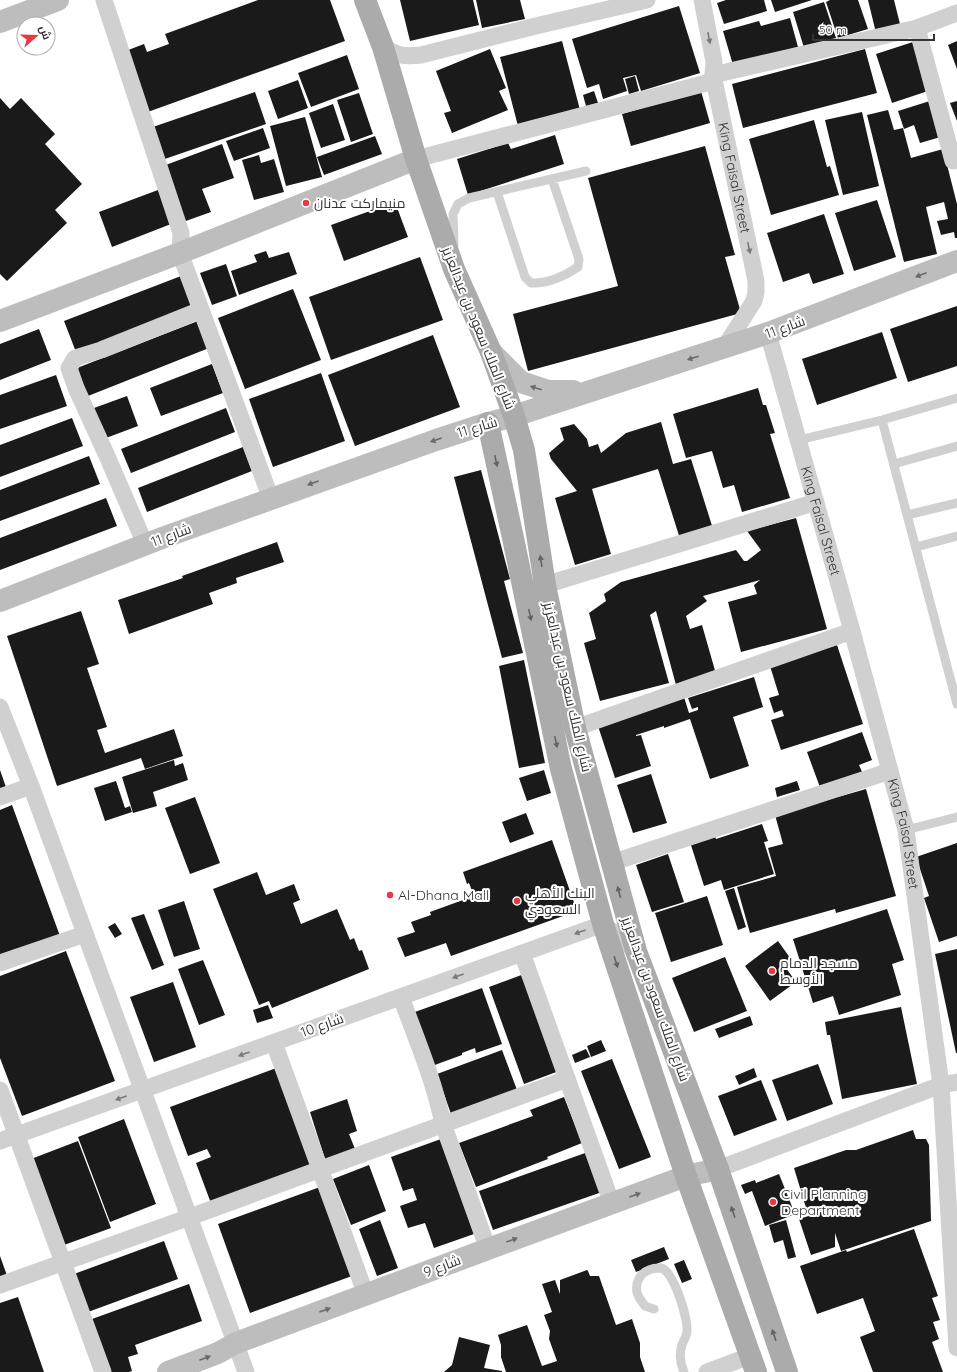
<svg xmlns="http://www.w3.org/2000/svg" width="957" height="1372" font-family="Quicksand,Cairo,sans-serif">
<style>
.building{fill:#1a1a1a}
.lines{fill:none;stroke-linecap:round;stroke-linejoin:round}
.lane{stroke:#d0d0d0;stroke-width:9}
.street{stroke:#d0d0d0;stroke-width:17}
.secondary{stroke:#bdbdbd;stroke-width:22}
.primary{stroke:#ababab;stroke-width:22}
.oneway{fill:#7a7a7a}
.oneway2{fill:#6a6a6a}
.oneway3{fill:#636363}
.poi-dot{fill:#e63946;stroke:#fff;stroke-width:1.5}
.labels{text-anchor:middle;stroke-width:4;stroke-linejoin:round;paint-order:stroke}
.street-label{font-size:14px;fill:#333;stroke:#fff}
.poi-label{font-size:14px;fill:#333;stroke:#fff;text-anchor:start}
</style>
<rect width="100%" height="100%" fill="#fff"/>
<path class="building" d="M258 0H330L345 41 145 113 123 52 144 44 147 52 169 44 165 34Z
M400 0H473L479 25 410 41Z
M476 0H520L525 19 482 28Z
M726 0H764L767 11 724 24 717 3Z
M771 0H812L775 12Z
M830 0H858L868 29 838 38 826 2Z
M868 0H894L901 28 876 33Z
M824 2 837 41 805 51 793 12Z
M679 6 700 73 641 91 636 75 623 78 627 91 603 99 599 84 587 88 572 39Z
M790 18 798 47 733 65 723 31 759 21 761 26Z
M562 41 580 110 518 126 500 57Z
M916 41 931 90 892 103 876 54Z
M957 41V69L948 45Z
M490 49 506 88 499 91 508 110 452 133 444 113 451 111 436 71Z
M865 49 877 93 743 128 732 84Z
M347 55 359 89 311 107 298 73Z
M635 76 639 91 629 94 625 79Z
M298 80 308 108 278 119 268 91Z
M594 91 598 103 586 106 583 95Z
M701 91 710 123 631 146 622 114Z
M255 92 266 124 159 161 147 129Z
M359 93 373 134 351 142 337 100Z
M0 98 10 109 21 98 55 134 45 144 82 184 55 210 67 223 7 281 0 274Z
M933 100 944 136 920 143 914 125 904 129 898 111Z
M957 101V121L950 103Z
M333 104 345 140 321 148 309 113Z
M888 110 894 130 903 128 911 158 943 149 957 204V238H955L954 232 941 235 937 221 948 219 944 202 926 207 937 254 904 262 867 115Z
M862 112 879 186 843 195 825 120Z
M305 117 322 177 286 186 270 126Z
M814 120 827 167 830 166 839 195 771 215 749 139Z
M263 128 270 148 234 161 226 141Z
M555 135 564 164 468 195 457 159 508 143 511 149Z
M375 136 382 154 324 175 317 157Z
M222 144 234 178 202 189 211 212 183 222 163 166Z
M705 146 735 255 725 257 741 313 528 371 513 314 618 286 588 178Z
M259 155 261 163 274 159 284 192 254 200 242 160Z
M158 190 171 224 112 247 99 212Z
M877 200 896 257 854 271 835 213Z
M395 202 408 237 344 261 331 225Z
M824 214 844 274 813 284 809 273 783 282 767 233Z
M266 251 269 258 289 252 297 274 239 295 231 271 257 262 254 255Z
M420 257 443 320 331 360 309 297Z
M226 264 237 296 212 305 200 273Z
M181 276 193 306 76 352 64 321Z
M293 289 321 360 245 389 218 318Z
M957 306V366L908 382 890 329Z
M198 321 209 348 88 396 77 368Z
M39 329 51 360 0 380V344Z
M882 332 897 378 817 405 802 359Z
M433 335 460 407 355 446 328 375Z
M212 364 223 393 161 416 150 388Z
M321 373 345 441 273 467 249 399Z
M56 375 67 406 0 429V395Z
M758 388 763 405H766L775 433 770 434 790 498 742 512 734 485 723 488 712 451 686 458 673 414Z
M127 396 138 426 106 438 94 408Z
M226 408 235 432 131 473 121 449Z
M72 418 83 446 0 477V445Z
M661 422 673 464 691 459 714 532 681 542 658 469 592 489 611 554 575 565 555 498 577 491 551 459 549 453 564 440 560 428 574 424 587 439 589 447 598 444 601 453 626 433Z
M243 447 252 471 147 512 138 488Z
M89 456 100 484 0 521V490Z
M481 470 510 579 504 581 523 653 502 658 454 477Z
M106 498 117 526 0 570V538Z
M796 518 827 629 741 652 728 602 757 594 754 585 760 580 703 596 707 601 686 616 690 629 702 625 716 674 676 685 656 611 650 615 669 683 600 701 584 643 596 639 589 613 606 601 604 594 621 582 736 550 744 561H747L761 550 747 531Z
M277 542 284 562 236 578 237 583 209 593 213 604 129 634 118 600 183 578 182 576Z
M81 611 99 664 87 668 107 727 97 730 105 753 174 729 183 756 145 769 141 758 57 786 7 636Z
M837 645 863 724 781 750 771 720 784 716 782 710 774 713 769 698 779 695 770 666Z
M524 660 545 763 519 768 499 666Z
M754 677 763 707 733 717 749 766 710 779 690 719 664 728V726L636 735V736L641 735 651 766 615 778 598 726 684 697 689 713 698 710V707L692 709 688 698Z
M862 732 872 760 859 765 863 774 821 790 807 752Z
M174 760 175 766 183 763 188 780 153 792 157 806 133 813 122 777Z
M0 770 7 790 0 793Z
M544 770 551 793 527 801 519 778Z
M651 774 667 823 633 833 617 785Z
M116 781 125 808 130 806 132 812 105 821 94 788Z
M797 781 800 790 777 797 775 788Z
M866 789 896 896 836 913 835 909 750 933 737 887 776 876 768 848 783 844 775 815Z
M195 797 220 863 190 874 165 808Z
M12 805 60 936 0 958V810Z
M526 813 534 834 510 843 502 822Z
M762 824 768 841 764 842 774 874 724 890 721 880 704 886 690 842 714 834 716 839Z
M552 840 577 911 451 956 446 943 405 957 397 938 415 932 411 922 431 915 430 912 474 896 469 883 467 884 463 872Z
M957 843V936L939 942 924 898 929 896 916 857Z
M668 854 684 902 652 912 636 865Z
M257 872 266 895 294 884 300 900 293 903 301 924 337 909 350 940 354 938 359 951 362 950 369 969 272 1008 269 1001 259 1005 213 889Z
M734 888 746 927 738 930 725 891Z
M707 896 723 945 671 962 655 913Z
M184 901 200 949 174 957 158 910Z
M887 909 904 960 892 964 901 995 839 1015 833 996 813 1003 793 939Z
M144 914 164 965 152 970 131 918Z
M115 923 122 934 115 938 108 927Z
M778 941 793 962 786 968 796 982 770 1001 745 966Z
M957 949V1053H956L935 954Z
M66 951 115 1081 22 1116 0 1058V976Z
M725 957 747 1011 694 1032 672 978Z
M203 960 225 1015 199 1025 178 969Z
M524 974 559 1071 524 1084 489 987Z
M173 982 196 1047 154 1062 130 997Z
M482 988 502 1044 476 1053 475 1048 462 1053V1055L432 1066 412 1013Z
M268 1005 273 1018 257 1023 253 1010Z
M901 1007 917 1084 842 1099 830 1035H827L825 1022Z
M750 1016 753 1025 719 1038 715 1029Z
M601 1040 606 1051 591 1057 587 1046Z
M586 1049 590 1057 575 1063 572 1055Z
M502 1050 517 1090 451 1114 437 1074Z
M612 1059 651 1157 619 1169 581 1071Z
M818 1064 833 1104 787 1121 772 1080Z
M279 1067 317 1167 212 1206 196 1163 211 1157 207 1149 188 1156 170 1107Z
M754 1068 757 1077 739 1085 735 1076Z
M761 1080 777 1120 734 1136 718 1096Z
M564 1097 582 1143 547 1157 548 1159 476 1187 459 1143 533 1116 530 1110Z
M347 1099 357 1131 349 1134 355 1149 325 1159 310 1112Z
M124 1119 156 1204 110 1222 78 1137Z
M913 1130 916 1139H926L929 1145 931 1221 841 1251 835 1233V1247L811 1255 799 1219 824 1211H807L794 1168 846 1150H856Z
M441 1139 474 1234 434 1248 425 1223 408 1228 400 1206 417 1200 413 1188 403 1191 391 1157Z
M78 1141 111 1228 64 1245 31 1159Z
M588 1152 602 1192 493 1230 479 1191Z
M369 1165 386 1211 351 1225 333 1179Z
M779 1174 795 1214 765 1226 752 1191 745 1194 741 1185 755 1180 756 1183Z
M320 1187 352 1276 250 1313 218 1224Z
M380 1220 398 1268 377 1276 359 1229Z
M786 1220 796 1257 788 1259 783 1240 774 1243 769 1225Z
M914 1229 938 1296 932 1298 940 1320 933 1322 939 1339 932 1342 943 1372H873L860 1337 875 1331 863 1298 817 1314 800 1266 846 1250 847 1252Z
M164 1241 178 1279 88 1312 74 1274Z
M664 1247 669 1259 636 1272 631 1260Z
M0 1256 9 1281 0 1284Z
M684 1260 692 1279 682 1283 674 1264Z
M587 1270 588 1271 590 1276H599L616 1325 632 1319 640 1343V1357L645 1372H506L501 1357V1345L498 1335 527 1325 542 1366 557 1361 549 1339 550 1331 544 1315 552 1312 542 1284 555 1280 560 1294V1280Z
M189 1284 202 1321 135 1345 138 1354 128 1357 132 1371 129 1372H111L92 1319Z
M18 1297 44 1372H0V1303Z
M459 1337 490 1345 484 1368 502 1371V1372H444L452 1365Z"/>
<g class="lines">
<path class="lane" d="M497 192 525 277 531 283C547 284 565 276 578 267L579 259 552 179
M454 245 453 214 458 204 469 198 586 171
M882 420 957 704
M799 440 882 420 957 398
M894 464 957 446
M907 515 957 503
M916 547 957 536
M906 830 957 817
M654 1309 645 1306C642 1302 638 1297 637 1292 635 1283 640 1273 649 1270 651 1269 658 1268 661 1268 674 1271 688 1319 687 1331 687 1336 683 1341 682 1345 679 1354 680 1363 684 1372"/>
<g class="street">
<path d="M104 0 181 233 180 253 271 499"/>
<path id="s1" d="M702 0 714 62 713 75 756 281V292L754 301 724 348"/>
<path d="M383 47C399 56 403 57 421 55L540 25 647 0"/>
<path d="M713 75 917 28"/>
<path d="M416 159 714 81"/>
<path d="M953 161 917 28 957 13"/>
<path id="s2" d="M768 333 852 631 906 830 941 1085 957 1348"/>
<path d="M145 544 107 456 76 388 69 368 75 358 101 350 201 310"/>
<path d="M545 585 816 502"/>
<path d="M0 707 31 786 246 1372"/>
<path d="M575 728 852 631"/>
<path d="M0 797 31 786"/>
<path d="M611 863 890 771"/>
<path d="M522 953 612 1204"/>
<path d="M0 963 85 934"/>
<path d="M401 997C416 1038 434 1080 443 1124L488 1249"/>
<path d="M274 1043 366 1295"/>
<path d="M0 1090 103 1372"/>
<path d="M0 1141 603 924 636 951"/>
<path d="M718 1169 941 1085 957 1082"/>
<path d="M0 1285 190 1217 567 1079"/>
<path d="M707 1372 750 1356"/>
</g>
<path class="secondary" d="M0 22 58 0
M0 321 180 253 416 159
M491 352 521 382 548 391H573
M0 601 162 538 436 440 488 423 514 416 768 333 957 261
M168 1372 218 1353 236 1343 488 1249 686 1176 718 1169"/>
<path class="primary" d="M365 0 383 47 416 159 454 269 491 352 514 416 524 450 545 585 575 728 636 951 718 1169 787 1372
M488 423 513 538 561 769 603 924 686 1176 756 1372"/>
</g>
<defs><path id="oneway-solid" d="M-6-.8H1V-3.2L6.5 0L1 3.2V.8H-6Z"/></defs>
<g class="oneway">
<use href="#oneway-solid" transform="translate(709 38) rotate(79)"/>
<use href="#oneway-solid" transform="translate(749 248) rotate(78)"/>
<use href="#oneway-solid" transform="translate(580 932) rotate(160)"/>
<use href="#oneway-solid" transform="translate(458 976) rotate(160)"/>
<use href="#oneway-solid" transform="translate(244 1054) rotate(160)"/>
<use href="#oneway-solid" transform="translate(121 1098) rotate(160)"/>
</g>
<g class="oneway2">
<use href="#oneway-solid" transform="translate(921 275) rotate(159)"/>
<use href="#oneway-solid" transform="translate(693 358) rotate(162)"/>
<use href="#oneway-solid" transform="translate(536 388) rotate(-163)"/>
<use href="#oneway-solid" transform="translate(436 440) rotate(161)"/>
<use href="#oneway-solid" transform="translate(313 483) rotate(160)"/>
<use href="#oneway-solid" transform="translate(635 1195) rotate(-20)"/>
<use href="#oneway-solid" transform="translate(512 1240) rotate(-20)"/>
<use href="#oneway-solid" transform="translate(325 1310) rotate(-20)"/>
<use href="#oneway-solid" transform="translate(205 1358) rotate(-21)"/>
</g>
<g class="oneway3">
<use href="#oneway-solid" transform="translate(496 461) rotate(78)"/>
<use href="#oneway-solid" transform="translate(541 561) rotate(-99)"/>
<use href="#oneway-solid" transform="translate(530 615) rotate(78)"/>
<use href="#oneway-solid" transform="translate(556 742) rotate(78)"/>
<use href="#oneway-solid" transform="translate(619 892) rotate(-105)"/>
<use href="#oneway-solid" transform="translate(616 962) rotate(72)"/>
<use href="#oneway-solid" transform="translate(733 1212) rotate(-109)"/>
<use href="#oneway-solid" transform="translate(774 1335) rotate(-109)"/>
</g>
<g class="poi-dot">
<circle cx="306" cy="203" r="4"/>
<circle cx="390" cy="895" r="4"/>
<circle cx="517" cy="901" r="4"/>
<circle cx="772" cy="971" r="4"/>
<circle cx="773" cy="1202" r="4"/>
</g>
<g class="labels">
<g class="street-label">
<text dy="5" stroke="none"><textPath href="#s1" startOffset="181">King Faisal Street</textPath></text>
<text transform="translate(785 327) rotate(-20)" y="5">شارع 11</text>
<text transform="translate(479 328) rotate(68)" y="5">شارع الملك سعود بن عبدالعزيز</text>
<text transform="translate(477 427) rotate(-17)" y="5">شارع 11</text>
<text dy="5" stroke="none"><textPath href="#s2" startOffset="195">King Faisal Street</textPath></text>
<text transform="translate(171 535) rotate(-20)" y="5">شارع 11</text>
<text transform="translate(568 687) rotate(77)" y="5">شارع الملك سعود بن عبدالعزيز</text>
<text dy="5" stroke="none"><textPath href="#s2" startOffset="519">King Faisal Street</textPath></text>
<text transform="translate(656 999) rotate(70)" y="5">شارع الملك سعود بن عبدالعزيز</text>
<text transform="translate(322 1025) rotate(-20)" y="5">شارع 10</text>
<text transform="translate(442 1266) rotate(-21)" y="5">شارع 9</text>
</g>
<g class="poi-label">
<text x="314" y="208">منيماركت عدنان</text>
<text x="525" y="898">البنك الأهلي<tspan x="525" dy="16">السعودي</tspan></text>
<text x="398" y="900">Al-Dhana Mall</text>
<text x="780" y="968">مسجد الدمام<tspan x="780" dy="16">الأوسط</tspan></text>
<text x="781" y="1199">Civil Planning<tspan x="781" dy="16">Department</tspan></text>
</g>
</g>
<g transform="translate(36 36) rotate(70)"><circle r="19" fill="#ffffff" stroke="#adadad"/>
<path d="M0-3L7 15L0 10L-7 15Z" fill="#e63946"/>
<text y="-6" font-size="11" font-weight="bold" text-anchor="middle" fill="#333333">ش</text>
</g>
<path d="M813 34v6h121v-6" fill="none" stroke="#333333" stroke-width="2"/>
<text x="819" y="34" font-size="12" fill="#333333" stroke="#ffffff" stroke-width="3" paint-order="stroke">50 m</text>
</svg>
